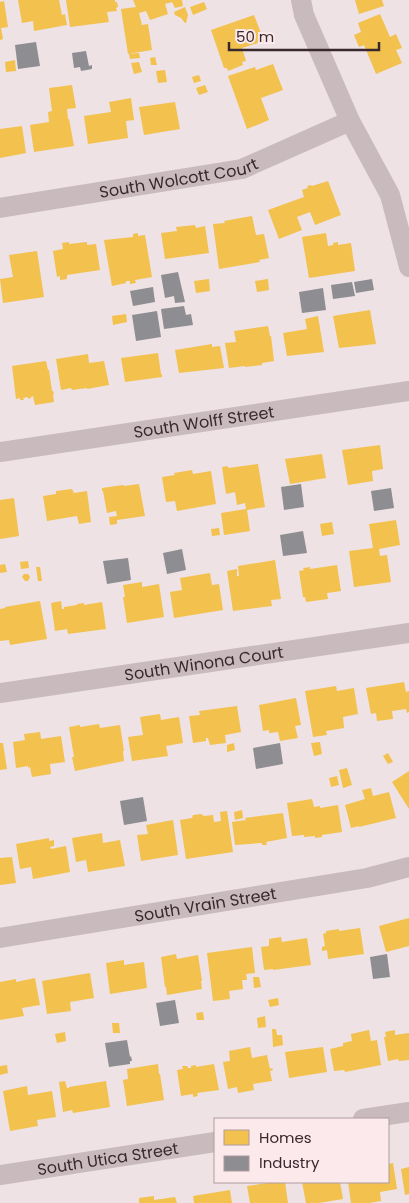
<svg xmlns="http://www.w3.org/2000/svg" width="409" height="1203" font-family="Poppins,sans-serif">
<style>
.homes{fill:#f2c14e}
.industry{fill:#8d8d92}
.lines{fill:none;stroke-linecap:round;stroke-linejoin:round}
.minor{stroke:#c8babd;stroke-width:20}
.labels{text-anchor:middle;stroke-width:5;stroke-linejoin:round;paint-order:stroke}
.street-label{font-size:16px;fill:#39282e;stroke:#fbe9eb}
</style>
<rect width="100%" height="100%" fill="#eee2e4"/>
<path class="homes" d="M18 0H59L62 15 65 14 67 25 34 31 33 21 22 23Z
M66 0H115V2H117L118 7 116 8 117 11 107 12 109 22 70 27Z
M133 0H182L183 6 175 8 172 2 165 4 168 14 150 20 146 11 139 13 142 25 148 24 152 50 128 54 121 9 136 7Z
M355 0H382L384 6 359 14Z
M4 1 8 27 1 28 3 39 0 40V2Z
M204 2 207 9 193 15 190 7Z
M185 7 188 15 186 23H185L181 18 175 15 174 12Z
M380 14 390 37 396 34 402 48 396 50 402 63 376 74 364 45 359 47 354 35 361 32 358 23Z
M254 15 264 41 242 48 246 61 242 62 243 65 228 71 227 68H224L211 30Z
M139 53 140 58 130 59 129 54Z
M155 57 157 65H151L150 58Z
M15 60 16 71 6 72 5 62Z
M139 62 142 72 134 74 131 63Z
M273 64 283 90 261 98 269 120 247 129 228 76 255 67 256 70Z
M165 70 167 82 158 83 156 71Z
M199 75 201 81 194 83 192 77Z
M72 85 76 108 67 109 68 119H69L74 146 34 152 30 125 49 122 48 112 52 111 49 88Z
M205 85 208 92 199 95 196 88Z
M131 98 134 120 126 121 128 138 88 144 84 116 111 112 109 102Z
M175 102 180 129 144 135 139 107Z
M22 126 26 153 0 158V129Z
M328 181 341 215 315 225 310 212 297 217 302 230 279 239 268 210 304 197 302 190 308 188 307 186 311 185 312 186Z
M252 216 256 235 264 234 269 258 259 260 260 262 219 269 213 224 225 223 224 221Z
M195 225 196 228 205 226 209 253 165 259 161 233 177 231 176 227Z
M138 233V236L145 235 152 277 135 280 136 283 130 284V281H126V283L112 286 104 240 133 237V234Z
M326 233 328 246 333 245V243L338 242V245L351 243 355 271 309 278 302 237Z
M69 242V244L87 242V245L96 244 100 270 67 275V279L60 280V276L57 277 53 251 63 249 62 243Z
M37 251 44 297 3 303 0 279 13 277 9 255Z
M209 279 210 291 196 293 194 281Z
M268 279 269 290 257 292 255 281Z
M370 310 376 344 339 348 333 316Z
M126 314 127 322 113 325 112 316Z
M318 316 324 352 287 356 283 333 307 329 305 319Z
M268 326 270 336H271L274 361 262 363V365L245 367V366L229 368 225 343 236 342 234 331Z
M212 344V347L220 346 224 368 179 373 175 350Z
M158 353 161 374H162V377L125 382 121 358Z
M88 354 89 363 104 361 109 385 87 389V388L72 390 71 388 61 390 56 359Z
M46 361 48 370H49L52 391H53L54 394H53L54 402 35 405 33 396 31 397V398L28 399V397L23 398 24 400H20V398L16 399 12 366Z
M380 445 383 469 372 471 373 481 348 485 342 450Z
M322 454 326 478 290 484 285 459Z
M258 464 265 507 247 510 250 531 224 535 221 513 246 509 245 503 237 505 235 492 226 494 222 467 228 466V468Z
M192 470 193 474 211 471 216 504 177 511 175 501 166 502 162 477 175 475 174 473Z
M139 484 145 516 117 520V524L110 525 109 517 117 516 116 511 107 513 103 491H102V488L123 485 124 486Z
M72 489 74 493 87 491 91 522 79 524 77 516 47 521 43 496 56 494V491Z
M14 498 19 536 0 539V500Z
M396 520 400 545 379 549 380 556 387 555 391 582 354 587 349 551 373 548 369 524Z
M332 522 334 534 322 536 320 524Z
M219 528 220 535 212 536 211 529Z
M275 560 281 599 271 600 272 606 233 611 227 571 237 569V576H239L238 566Z
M28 561 29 568 21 569 20 562Z
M5 564 7 572 0 573V565Z
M337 565 341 591 327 593 328 599 306 602 305 597H303L299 571 304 570 303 568 310 567V569Z
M36 567H40L42 581H38Z
M210 573 212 585 219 584 223 610 174 618 170 592 182 590 180 578Z
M24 574H28L30 577 28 581H25L22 577Z
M142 582V587L159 584 164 617 127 623 123 597H125L123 585Z
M40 601 47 639 10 645 9 640 0 641V609L5 608V607Z
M61 601 62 609H64V607L77 605V604L84 603V605L102 602 106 629 68 634 67 629 55 631 51 603Z
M404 682 406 692 409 691V712L407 713 406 709 392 711 393 719 377 721 376 713 371 714 366 688Z
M336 686 337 691 354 688 358 714 343 717 344 728 326 731 327 735 313 737 305 691Z
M296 698 301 725 295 726 298 738 280 741 278 732 269 733V730L263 731 259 705Z
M237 706 241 732 225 735 226 743 210 745 208 738H206V741L193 743 189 716 200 715 199 711Z
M160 714 161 720 179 717 183 743 166 746 168 756 132 761 128 737 143 735 140 717Z
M99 724 100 728 120 725 124 751H123L124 761 75 771 72 757H74L69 727 80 725V727Z
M40 732 41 739 61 736 65 762 50 764 51 774 32 777 30 767 28 768V766L16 768 13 742 25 740 24 734Z
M320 742 322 754 314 756 311 743Z
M0 743H3L7 769 0 770Z
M234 743 235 750 227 752V745Z
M388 753 393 762 388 764 383 756Z
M347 768 352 785 343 788 339 770Z
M409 771V809L392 782Z
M337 776 339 785 331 787 329 778Z
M371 788 373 796 389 792 396 818 359 827V826L351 828 345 805 365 799 362 790Z
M312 799 314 807 320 806V808L338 805 342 832 322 835V837L315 838V836L304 837V835L292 836 287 803Z
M242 810 243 818 235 820 234 812Z
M227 811 233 852 186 859 180 820 192 818 193 815 201 814 204 816 213 815 214 822 221 821 220 812Z
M283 813 287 838 266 842 267 845H262V843L235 845 232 822 246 820 245 818Z
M173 820 178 855 141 861 137 835 148 834 146 825Z
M102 833 103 843 120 840 125 866 88 872 86 860 76 862 72 838Z
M49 838V841L54 840V846L50 847 51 849 66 846 70 872 33 879 31 867 20 869 16 844Z
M12 857 16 883 0 885V858Z
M409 918V946L386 952 379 926Z
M360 928 364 954 328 959 327 950 322 951V947L325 946 323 934 326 933V931L339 929V931Z
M281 937 282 942 307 938 311 965 273 970V969L264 970 261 947 269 946V939Z
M252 947 255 973 246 974 247 980H242L243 989 229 991 230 999 213 1001 207 953Z
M176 954 177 959 198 955 202 981H201L202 989 167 995 166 987H165L161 957Z
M124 960V965L144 962 147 988 110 994 106 963Z
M90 973 94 998 70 1002 71 1011 47 1014 42 981Z
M253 977H259L261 987 254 988Z
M35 978 40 1005 22 1008 24 1016 0 1020V982L16 979V982Z
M278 998 279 1005 270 1007 268 1000Z
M203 1012 204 1020H197L196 1013Z
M265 1016 266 1027 258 1028 257 1018Z
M112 1023H119L120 1033H113Z
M272 1029H276L277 1035H282L283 1045 273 1047Z
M369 1030 371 1041 377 1040 381 1065 345 1072 344 1070 334 1071 330 1049 343 1046V1043L352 1041 351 1034Z
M395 1030V1035L409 1033V1060L399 1061 398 1059 388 1061 384 1037H386L385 1032Z
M65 1032 66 1041 57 1043 55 1034Z
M250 1047 252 1058 267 1055 270 1069 272 1068 273 1070 270 1071 272 1081 253 1084 254 1090 238 1093 237 1087 228 1089 223 1062 230 1061 229 1051Z
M323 1047 327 1072 289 1078 285 1052Z
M158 1064 159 1074H160L164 1100 127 1106 123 1080 128 1079 127 1069Z
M214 1064 219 1090 197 1093 198 1096 193 1097V1094L181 1096 177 1070 183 1069 182 1066H187L188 1068H191V1066L196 1065V1067Z
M7 1065 8 1073 0 1075V1066Z
M65 1081 67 1088H69V1087L106 1081 110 1107 73 1113 72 1110 63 1112 59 1082Z
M27 1086 28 1095 52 1091 56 1117 37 1120 38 1126 10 1131 3 1091Z
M393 1163 397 1189 380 1192 381 1201 369 1203H351L348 1182H388V1164Z
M409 1167V1194L405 1195 401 1169Z
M274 1182H285L288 1203H250L247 1186Z
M302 1182H340L343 1199 319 1203H306Z
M230 1190 232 1203H194L193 1196Z
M154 1196V1200L175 1197 177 1203H139V1198Z"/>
<path class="industry" d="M36 42 40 66 18 69 15 45Z
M86 51 89 66 92 65V69L81 71 80 67 74 68 72 53Z
M178 272 185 302 175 303 174 296 165 298 161 275Z
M372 279 374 290 356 293 354 282Z
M352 282 355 296 333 299 331 285Z
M153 287 155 302 133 306 130 291Z
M323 288 326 310 302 313 299 292Z
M184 306 186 315 191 314 193 325 164 329 161 309Z
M157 311 161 337 136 341 132 315Z
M301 484 304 507 284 510 281 487Z
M391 488 394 508 374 511 371 491Z
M303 531 307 553 283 556 280 535Z
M182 549 186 570 167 574 163 553Z
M128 558 131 580 107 584 103 561Z
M280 743 283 764 256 769 253 748Z
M143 797 147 821 124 825 120 801Z
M387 954 390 977 373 979 370 957Z
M175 1000 179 1023 160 1026 156 1003Z
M127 1040 130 1057 131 1056 132 1061H130V1064L109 1067 105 1043Z"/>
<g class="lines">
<g class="minor">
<path d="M301 0 304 15 350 121 390 195 409 267"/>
<path id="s1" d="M0 208 242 169 350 121"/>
<path id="s2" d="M0 452 409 391"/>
<path id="s3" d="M0 693 409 633"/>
<path id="s4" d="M0 938 367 878 409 867"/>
<path d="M363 1119 409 1112"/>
<path id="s5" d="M0 1175 215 1142"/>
</g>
</g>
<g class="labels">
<g class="street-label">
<text dy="6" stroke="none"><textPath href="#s1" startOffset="181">South Wolcott Court</textPath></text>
<text dy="6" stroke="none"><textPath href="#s2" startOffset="206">South Wolff Street</textPath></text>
<text dy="6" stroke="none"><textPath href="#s3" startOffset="206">South Winona Court</textPath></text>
<text dy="6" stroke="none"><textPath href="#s4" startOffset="208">South Vrain Street</textPath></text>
<text dy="6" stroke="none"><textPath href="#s5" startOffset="109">South Utica Street</textPath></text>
</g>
</g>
<rect x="214" y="1118" width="175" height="65" fill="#fbe9eb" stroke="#ad9c9f"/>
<rect x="224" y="1130" width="25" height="15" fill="#f2c14e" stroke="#ad9c9f"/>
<text x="259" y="1143" font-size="15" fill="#39282e">Homes</text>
<rect x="224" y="1156" width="25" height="15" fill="#8d8d92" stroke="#ad9c9f"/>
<text x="259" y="1168" font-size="15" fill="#39282e">Industry</text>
<path d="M229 42v8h150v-8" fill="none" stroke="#39282e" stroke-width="2.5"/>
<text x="236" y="42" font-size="15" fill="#39282e" stroke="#fbe9eb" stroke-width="4" paint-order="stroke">50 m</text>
</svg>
